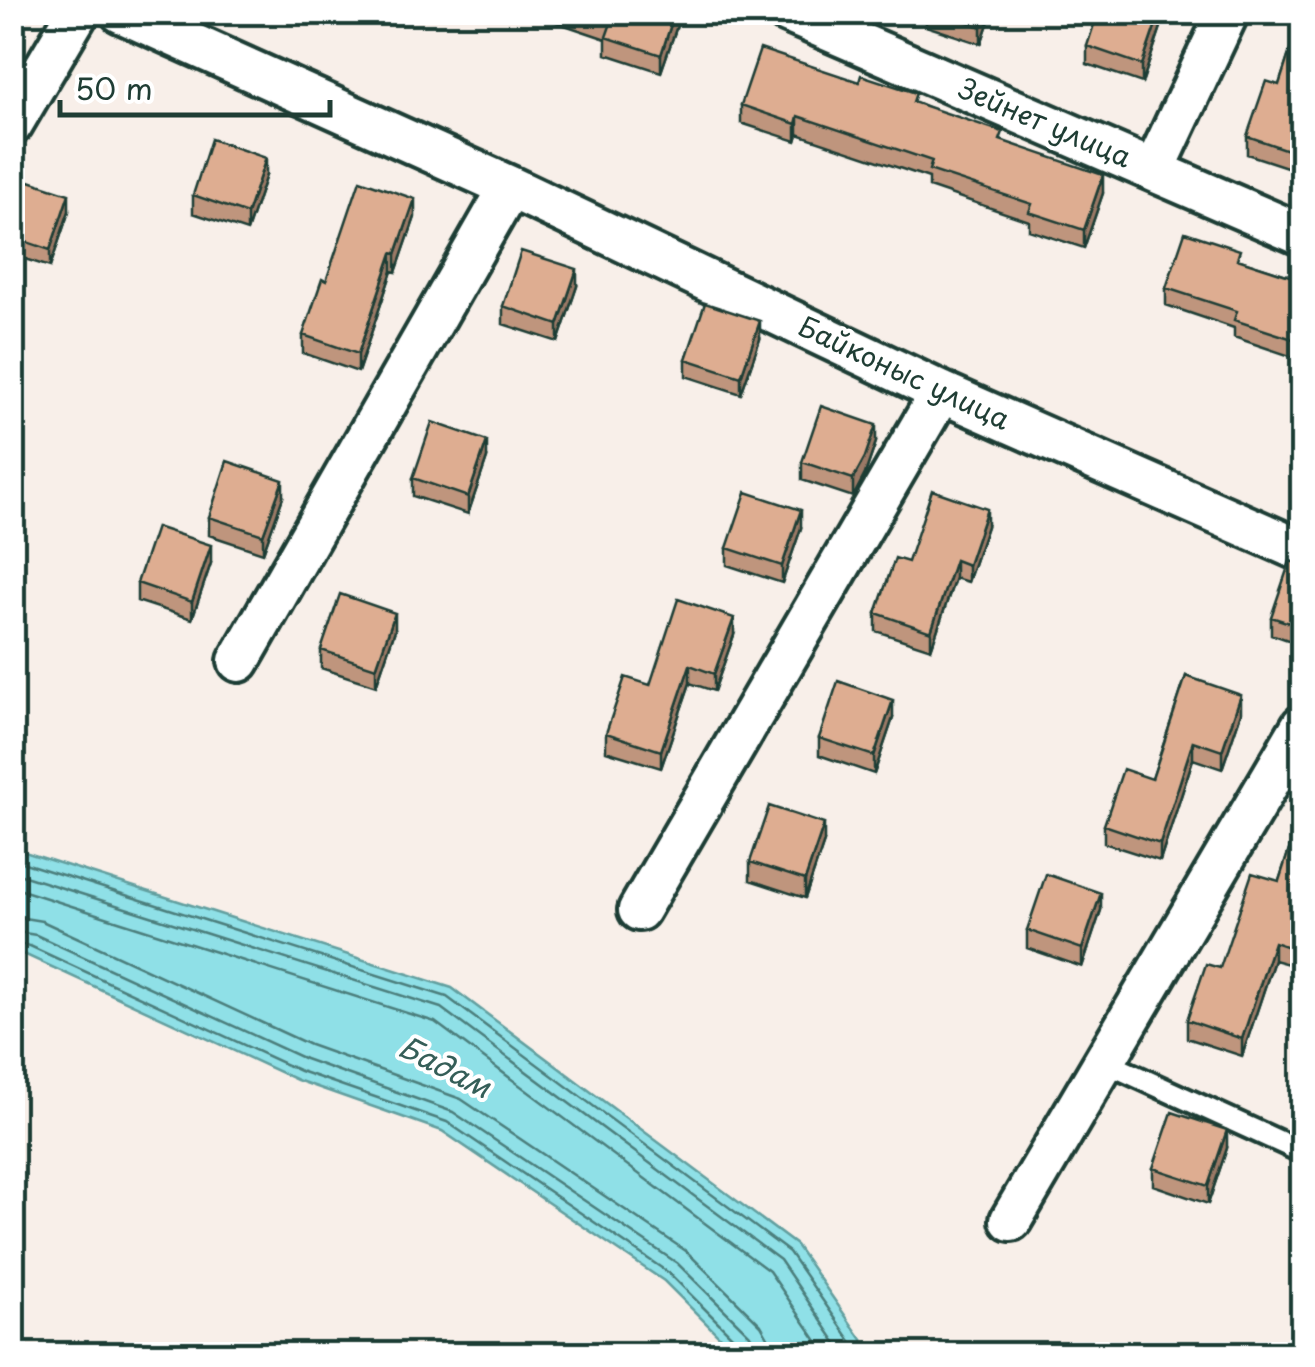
<svg xmlns="http://www.w3.org/2000/svg" width="1315" height="1367" font-family="'Playpen Sans',sans-serif">
<style>
.water{fill:#8fe0e7;stroke:#629f9f;stroke-width:2.5}
.lines{fill:none;stroke-linecap:round;stroke-linejoin:round}
.shore{stroke:#4c7e7c;stroke-width:2.5}
.lane-casing{stroke:#1f3d34;stroke-width:28}
.street-casing{stroke:#1f3d34;stroke-width:48}
.lane{stroke:#fff;stroke-width:20}
.street{stroke:#fff;stroke-width:40}
.wall{fill:#bf957d;stroke:#1f3d34;stroke-width:2.5}
.shaded-wall{fill:#9b7966;stroke:#1f3d34;stroke-width:2.5}
.building{fill:#dead91;stroke:#1f3d34;stroke-width:2.5}
.labels{text-anchor:middle;stroke-width:8;stroke-linejoin:round;paint-order:stroke}
.street-label{font-size:28px;fill:#1f3d34;stroke:#fff}
.water-label{font-size:30px;font-style:italic;fill:#355e58;stroke:#fff}
</style>
<rect width="100%" height="100%" fill="#f8efe9"/>
<filter id="ink" filterUnits="userSpaceOnUse"><feTurbulence type="fractalNoise" baseFrequency=".01" numOctaves="2"/><feDisplacementMap in="SourceGraphic" scale="20" xChannelSelector="R" yChannelSelector="G"/><feConvolveMatrix kernelMatrix="1 2 1 2 8 2 1 2 1" color-interpolation-filters="sRGB"/></filter>
<g filter="url(#ink)">
<path class="water" d="M12 848 452 988 796 1245 872 1354H737L664 1281 442 1131 297 1080 26 955 13 953Z"/>
<g class="lines">
<path class="shore" d="M12 859 447 997 789 1252 860 1354
M12 872 441 1008 780 1260 844 1354
M12 887 435 1022 769 1271 826 1354
M12 916 42 921 310 1045 461 1099 686 1251 761 1325 769 1339 771 1354
M12 931 36 935 305 1059 453 1112 677 1263 750 1335 755 1344 756 1354
M12 943 30 946 300 1071 447 1122 669 1273 740 1344 743 1354"/>
<defs>
<path id="lane" d="M1105 1062 1302 1152"/>
<path id="street" d="M121 12 510 187 941 392 1302 551
M787 12 1302 235
M12 124 78 12
M1154 170 1228 12
M239 661 510 187
M639 910 941 392
M1011 1220 1302 726"/>
</defs>
<use href="#lane" class="lane-casing"/>
<use href="#street" class="street-casing"/>
<use href="#lane" class="lane"/>
<use href="#street" class="street"/>
</g>
<path class="wall" d="M541 12H680V17L661 72 606 54V39L541 17Z
M926 12H992L981 44 926 26Z
M1161 12V27L1142 83 1087 64V46Z
M1302 14V172L1247 154V136L1279 85Z
M916 102 1003 141 1103 193 1084 248 1029 230V221L929 187V178L798 134 796 141 741 123V105Z
M266 175 247 231 193 213V195Z
M12 180 69 211 50 267 12 255Z
M415 217 396 272 392 271 358 372 303 353V335Z
M1240 260 1302 280V360L1234 337V328L1166 305V288Z
M577 286 558 342 503 324V306Z
M760 339 741 394 686 376V359Z
M876 442 865 474 853 497 802 480V462Z
M487 458 468 514 413 496V478Z
M283 497 263 553 209 535V517Z
M987 526 968 582 955 578 931 649 876 631V613L908 562Z
M801 528 782 583 727 565V548Z
M211 563 192 619 137 601V583Z
M1302 565V645L1271 634V617Z
M395 630 376 686 321 668V650Z
M734 635 714 691 690 683 661 768 606 751V733L650 685Z
M1186 676 1241 713 1222 769 1193 759 1160 861 1104 843V825L1152 779Z
M893 718 874 774 819 755V738Z
M1302 810 1288 964 1274 960 1242 1056 1187 1038V1020L1220 968 1279 881Z
M824 842 805 898 750 880V862Z
M1101 910 1082 967 1027 948V930Z
M1227 1148 1208 1204 1153 1185V1168Z"/>
<path class="shaded-wall" d="M675 12H680V17L661 72V55Z
M986 12H992L981 44V27Z
M1160 12 1161 27 1142 83V65Z
M798 116V134L796 141V124Z
M266 158V175L247 231V214Z
M1103 175V193L1084 248V230Z
M69 194V211L50 267V250Z
M415 199V217L396 272V254Z
M392 253V271L358 372V354Z
M577 269V286L558 342V325Z
M760 321V339L741 394V377Z
M876 425V442L865 474 853 497V479Z
M487 441V458L468 514V497Z
M283 480V497L263 553V535Z
M987 509V526L968 582V565Z
M801 510V528L782 583V566Z
M211 545V563L192 619V602Z
M955 560V578L931 649V632Z
M395 613V630L376 686V668Z
M734 618V635L714 691V674Z
M690 665V683L661 768V751Z
M1241 695V713L1222 769V751Z
M893 700V718L874 774V756Z
M1193 741V759L1160 861V844Z
M824 824V842L805 898V880Z
M1101 893V910L1082 967V949Z
M1302 903V921L1288 964V947Z
M1274 942V960L1242 1056V1039Z
M1227 1130V1148L1208 1204V1186Z"/>
<path class="building" d="M578 12H675L661 55 606 37 611 23Z
M939 12H986L981 27Z
M1098 12H1160L1142 65 1087 46Z
M1302 14V155L1247 136 1266 81 1279 85Z
M760 49 859 82 861 75 916 93 913 102 1003 132 1000 140 1103 175 1084 230 1029 212 1032 204 929 170 932 161 798 116 796 124 741 105Z
M211 139 266 158 247 214 193 195Z
M14 176 69 194 50 250 12 237V180Z
M360 180 415 199 396 254 392 253 358 354 303 335 322 279 326 281Z
M1185 232 1240 250 1237 259 1302 280V342L1234 320 1237 311 1166 288Z
M521 251 577 269 558 325 503 306Z
M705 303 760 321 741 377 686 359Z
M821 406 876 425 865 457 853 479 802 462Z
M432 422 487 441 468 497 413 478Z
M227 461 283 480 263 535 209 517Z
M932 490 987 509 968 565 955 560 931 632 876 613 895 558 908 562Z
M746 492 801 510 782 566 727 548Z
M156 527 211 545 192 602 137 583Z
M1290 561 1302 565V627L1271 617Z
M340 594 395 613 376 668 321 650Z
M678 599 734 618 714 674 690 665 661 751 606 733 625 677 650 685Z
M1186 676 1241 695 1222 751 1193 741 1160 844 1104 825 1123 769 1152 779Z
M838 681 893 700 874 756 819 738Z
M769 806 824 824 805 880 750 862Z
M1302 810V903L1288 947 1274 942 1242 1039 1187 1020 1206 964 1220 968 1252 873 1279 881Z
M1046 874 1101 893 1082 949 1027 930Z
M1172 1112 1227 1130 1208 1186 1153 1168Z"/>
</g>
<g class="labels">
<g class="street-label">
<text transform="translate(1045 123) rotate(23)" y="10">Зейнет улица</text>
<text transform="translate(904 373) rotate(25)" y="10">Байконыс улица</text>
</g>
<g class="water-label">
<text transform="translate(445 1068) rotate(27)" y="10">Бадам</text>
</g>
</g>
<rect width="1315" height="1367" fill="none" stroke="#fff" stroke-width="50"/>
<rect x="25" y="25" width="1265" height="1317" fill="none" stroke="#1f3d34" stroke-width="4" filter="url(#ink)"/>
<path d="M60 100v15h270v-15" fill="none" stroke="#1f3d34" stroke-width="5"/>
<text x="75" y="100" font-size="30" fill="#1f3d34" stroke="#ffffff" stroke-width="8" paint-order="stroke">50 m</text>
</svg>
